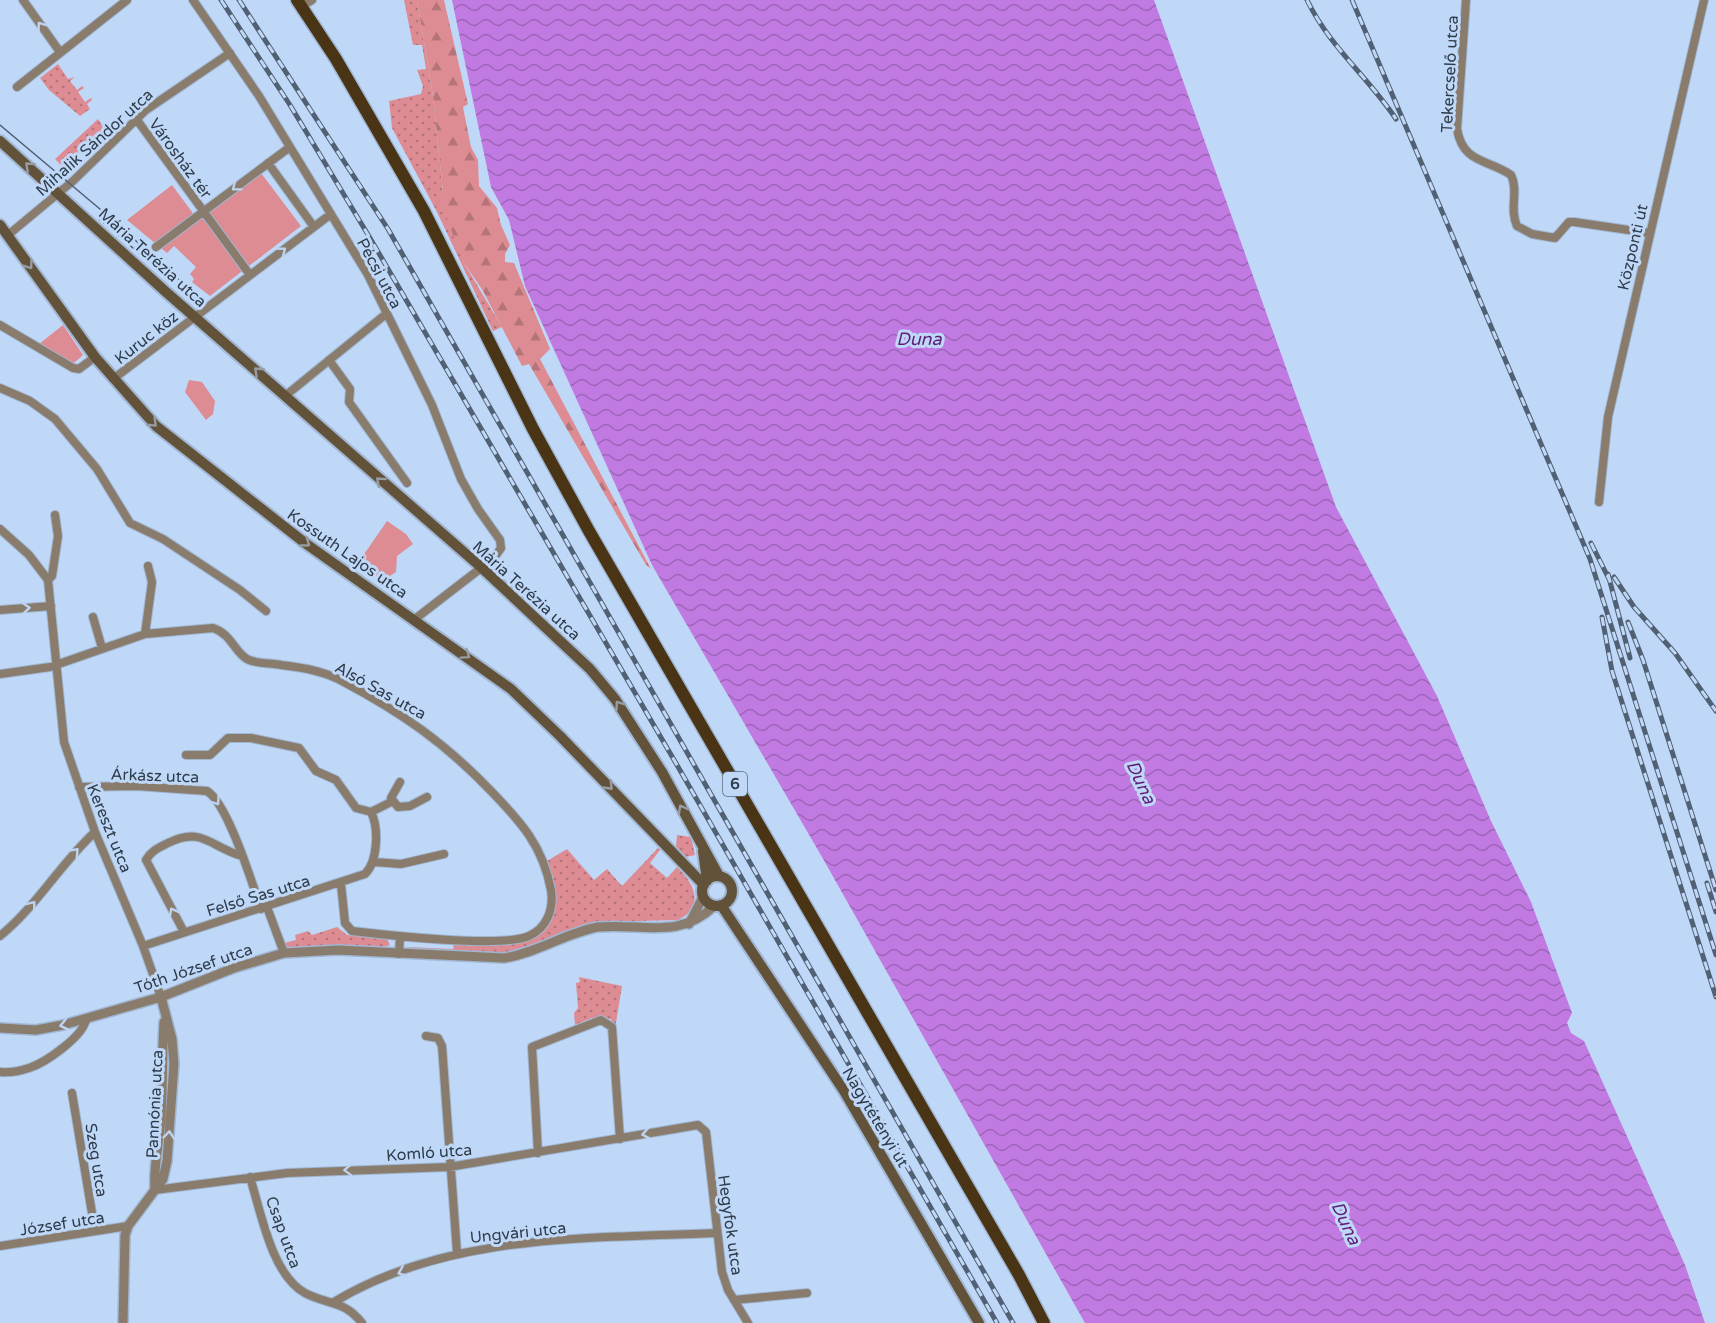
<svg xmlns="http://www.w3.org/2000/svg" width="1716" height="1323" font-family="'Varela Round',sans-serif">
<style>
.grass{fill:url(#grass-dots)}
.forest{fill:url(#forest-firs)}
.park{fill:#de8c93}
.water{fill:url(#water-waves)}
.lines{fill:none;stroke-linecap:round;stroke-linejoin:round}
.minor-casing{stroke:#a0b6d2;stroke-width:10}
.tertiary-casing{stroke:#a0b6d2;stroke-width:12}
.secondary-casing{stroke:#a0b6d2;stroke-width:14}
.primary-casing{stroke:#a0b6d2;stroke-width:15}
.minor{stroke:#897c6c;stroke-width:8}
.tertiary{stroke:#897c6c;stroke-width:9}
.secondary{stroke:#63523a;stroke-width:10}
.primary{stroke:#493415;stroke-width:12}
.tram{stroke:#516073;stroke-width:1.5}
.rail-casing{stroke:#516073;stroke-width:5}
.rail{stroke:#c0d8f8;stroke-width:3;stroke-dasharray:9;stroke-linecap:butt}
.oneway{stroke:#bdd3f1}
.oneway2{stroke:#969ca2}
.labels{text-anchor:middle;stroke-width:6;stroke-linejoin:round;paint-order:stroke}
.shield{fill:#c0d8f8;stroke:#5a6b7f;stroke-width:1.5}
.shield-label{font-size:15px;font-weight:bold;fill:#2f3c4b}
.street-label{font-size:16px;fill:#2f3c4b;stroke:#c0d8f8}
.water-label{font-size:18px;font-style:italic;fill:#601d7a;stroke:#c0d8f8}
</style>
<defs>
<pattern id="grass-dots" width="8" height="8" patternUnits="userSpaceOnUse" patternTransform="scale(1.5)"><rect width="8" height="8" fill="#de8c93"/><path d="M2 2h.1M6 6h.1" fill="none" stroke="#b4747a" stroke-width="1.8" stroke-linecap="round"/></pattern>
<pattern id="forest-firs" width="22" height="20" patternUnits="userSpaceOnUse" patternTransform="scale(1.5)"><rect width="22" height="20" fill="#de8c93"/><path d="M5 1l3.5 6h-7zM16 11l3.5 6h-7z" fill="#b4747a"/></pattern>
<pattern id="water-waves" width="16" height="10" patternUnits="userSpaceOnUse" patternTransform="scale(1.5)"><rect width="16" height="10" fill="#c17ae1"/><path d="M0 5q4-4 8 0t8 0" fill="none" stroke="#9d65b8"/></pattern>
</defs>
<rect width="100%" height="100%" fill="#c0d8f8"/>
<path class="grass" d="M404 0H417L433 96 443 192 464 263 502 327 493 331 437 212 392 128 389 101 421 94 423 86 417 70 426 69 422 45H413Z
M58 64 68 79 75 77 70 81 77 90 82 86 84 88 78 92 85 102 91 98 92 100 87 104 90 109 80 116 49 90 40 78Z
M98 119 107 132 61 165 55 159Z
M677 835 691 837 695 855 686 857 676 847Z
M658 848 660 850 650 863 667 878 677 867C695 884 705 906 678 920L596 922 561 932 534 947 510 955 408 952 409 947 453 949 454 944C522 946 571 948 547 861L567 849 594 880 607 869 622 886Z
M337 927 347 935 387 939 390 945 380 948 309 946 285 950 284 943 296 940 295 935 308 931 312 935Z
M579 977 622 986 615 1029 611 1019 592 1018 575 1025 574 1013 578 1008 576 983 580 982Z"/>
<path class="forest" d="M417 0H444L468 104 463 107 471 147 478 160 479 186 497 208 501 225 510 245 505 254V262L514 263 550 349 540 359 651 569 646 565 529 364 522 366 483 291 464 263 438 196 443 192 433 96Z"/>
<path class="park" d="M261 173 301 226 210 296 192 282 194 279 190 274 196 267 174 246 167 253 127 220 172 185 198 220Z
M63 325 83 355 74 363 39 344Z
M189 380 202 382 215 401 213 414 206 420 185 392Z
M387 521 406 534 413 544 397 556 396 572 382 581 358 563Z"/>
<path class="water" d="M452 0H1154L1336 507 1437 696 1491 821 1531 902 1572 1013 1567 1023 1571 1033 1584 1041 1685 1265 1705 1323H1085L822 857 652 565 525 286 509 220 491 187Z"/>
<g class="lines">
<defs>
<path id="minor" d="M23 0 60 52
M193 0 259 96 368 275 432 405 461 479 478 509 500 540 501 548 494 558 415 619
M1466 0 1457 129C1463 164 1488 159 1511 175 1519 191 1509 209 1517 226L1532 234 1555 238 1569 222H1574L1649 233
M302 6 312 0
M17 87 127 0
M137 120 250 275
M268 163 314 227
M8 235 73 181 146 110 230 53
M156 247 290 147
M0 325 73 368 79 369 95 357
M329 360 350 389 349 402 407 483
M113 379 331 214
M0 388 30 401 55 419 97 469 130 523 163 539 240 590 266 611
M285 396 386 314
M1599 502 1608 417 1704 0
M0 529 29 555 48 580 64 742 95 832 143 946 161 997
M48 580 52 576 58 536 55 515
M0 610 51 606
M93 617 102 648
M145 634 152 582 148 566
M0 674 50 667 145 634 213 628C232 634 235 654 249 660 259 664 270 663 281 665 300 667 324 671 342 681 402 713 444 742 491 791 521 822 543 846 551 890 554 909 547 928 529 936 502 948 386 935 352 931L345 923 341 884
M186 755H210L228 738H251L299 748 316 771 336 780 356 808 371 812 393 801
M400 782 391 798 398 807 410 806 427 797
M79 787 136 786 207 791C228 804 252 883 261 909
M374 862 401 864 444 854
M267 907 284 953
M184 932 146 860C151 851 158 848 168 843 203 826 210 847 242 856
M0 936C37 906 60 864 95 832
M143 946 365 874C378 861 379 828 371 812
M399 954 400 936
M426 1036 438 1038 442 1046 457 1253
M0 1072C9 1073 20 1071 29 1068 45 1063 84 1036 86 1019
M72 1093 95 1231
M538 1153 532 1047 601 1020 612 1027 620 1139
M250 1177C261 1213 272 1275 305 1293 328 1305 344 1300 362 1323
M155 1190 287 1173 449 1167 698 1125 706 1132 722 1272 728 1290 748 1323
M0 1246 128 1226
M734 1300 807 1293
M334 1302C448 1233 587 1239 715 1233"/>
<path id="tertiary" d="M689 924 703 897
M0 1028 36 1030 63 1025 161 997 234 968 284 953 338 950 504 958C537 953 565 933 598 927 642 923 679 940 714 906
M155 1190C153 1165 160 1140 161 1116 163 1085 162 1053 164 1022
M123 1323 125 1235 128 1226 163 1179 167 1161 174 1064 172 1039 161 997"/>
<path id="secondary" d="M0 141 166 292 482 568 590 669 615 699 662 772 719 876
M0 225 95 357 156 426 305 543 511 689 560 736 704 885
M703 851 707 881
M702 891a15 15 0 1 1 30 0a15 15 0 1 1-30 0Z
M721 905 844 1091 979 1323"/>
<path id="primary" d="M297 0 336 59 424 211 533 429 589 531 1019 1275 1044 1323"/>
</defs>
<use href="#minor" class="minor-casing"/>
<use href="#tertiary" class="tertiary-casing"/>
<use href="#secondary" class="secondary-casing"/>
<use href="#primary" class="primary-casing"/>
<use href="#minor" class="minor"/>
<use href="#tertiary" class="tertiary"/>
<use href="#secondary" class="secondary"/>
<use href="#primary" class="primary"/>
<path class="tram" d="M0 125 113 220 198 297
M99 219 147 260"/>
<defs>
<path id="rail" d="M221 0 290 105 370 238 677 765 997 1323
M239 0 388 229 1013 1323
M1307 0C1329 46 1368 77 1396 119
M1352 0 1590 559 1716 955
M1591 543 1610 581
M1608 574 1630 658
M1614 577 1634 607 1675 653 1716 711
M1602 617 1612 671 1716 997
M1628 622 1643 660 1716 890
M1707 883 1716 912"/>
</defs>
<use href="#rail" class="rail-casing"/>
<use href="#rail" class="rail"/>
</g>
<defs><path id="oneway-chevron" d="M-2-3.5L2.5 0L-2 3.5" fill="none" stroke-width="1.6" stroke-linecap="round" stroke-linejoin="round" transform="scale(1.5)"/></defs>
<g class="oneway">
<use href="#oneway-chevron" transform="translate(41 26) rotate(-126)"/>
<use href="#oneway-chevron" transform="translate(236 187) rotate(143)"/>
<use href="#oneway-chevron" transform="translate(282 251) rotate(-37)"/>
<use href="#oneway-chevron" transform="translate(26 608) rotate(-5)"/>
<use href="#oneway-chevron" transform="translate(216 801) rotate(55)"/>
<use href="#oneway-chevron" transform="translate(75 852) rotate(-47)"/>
<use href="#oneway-chevron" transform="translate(32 905) rotate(-52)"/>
<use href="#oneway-chevron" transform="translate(173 912) rotate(-118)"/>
<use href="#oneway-chevron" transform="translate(64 1025) rotate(167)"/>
<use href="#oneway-chevron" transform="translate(646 1134) rotate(170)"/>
<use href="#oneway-chevron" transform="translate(169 1135) rotate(-85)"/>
<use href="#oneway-chevron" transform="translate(348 1170) rotate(178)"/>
<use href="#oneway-chevron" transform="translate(402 1272) rotate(158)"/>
</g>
<g class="oneway2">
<use href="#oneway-chevron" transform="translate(29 166) rotate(-138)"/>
<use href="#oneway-chevron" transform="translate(29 265) rotate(54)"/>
<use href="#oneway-chevron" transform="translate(258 371) rotate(-137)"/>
<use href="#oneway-chevron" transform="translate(153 423) rotate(44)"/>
<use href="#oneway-chevron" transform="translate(380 481) rotate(-138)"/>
<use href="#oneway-chevron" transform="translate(306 543) rotate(36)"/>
<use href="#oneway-chevron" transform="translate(466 655) rotate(35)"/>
<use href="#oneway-chevron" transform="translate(619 705) rotate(-125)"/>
<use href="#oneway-chevron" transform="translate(609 786) rotate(46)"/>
<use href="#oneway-chevron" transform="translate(682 809) rotate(-119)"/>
</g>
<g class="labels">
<rect class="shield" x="723" y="772" width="24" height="24" rx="4.5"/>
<g class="shield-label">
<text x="735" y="789">6</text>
</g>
<g class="street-label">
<text transform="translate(1449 74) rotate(-87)" y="6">Tekercselő utca</text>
<text transform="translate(94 142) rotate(-42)" y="6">Mihalik Sándor utca</text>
<text transform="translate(181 158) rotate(54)" y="6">Városház tér</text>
<text transform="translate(1632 247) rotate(-77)" y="6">Központi út</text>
<text transform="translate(153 257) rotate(42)" y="6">Mária Terézia utca</text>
<text transform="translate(380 273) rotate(62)" y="6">Pécsi utca</text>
<text transform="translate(146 337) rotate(-38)" y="6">Kuruc köz</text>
<text transform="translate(348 553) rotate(35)" y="6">Kossuth Lajos utca</text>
<text transform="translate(527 590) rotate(42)" y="6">Mária Terézia utca</text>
<text transform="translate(381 690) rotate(29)" y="6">Alsó Sas utca</text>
<text transform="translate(155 775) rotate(2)" y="6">Árkász utca</text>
<text transform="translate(110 828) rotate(68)" y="6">Kereszt utca</text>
<text transform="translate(258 895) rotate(-17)" y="6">Felső Sas utca</text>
<text transform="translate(193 968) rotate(-19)" y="6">Tóth József utca</text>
<text transform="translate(154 1104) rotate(-87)" y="6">Pannónia utca</text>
<text transform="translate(876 1117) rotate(59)" y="6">Nagytétényi út</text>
<text transform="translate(429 1152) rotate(-4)" y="6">Komló utca</text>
<text transform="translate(97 1160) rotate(81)" y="6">Szeg utca</text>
<text transform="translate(62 1223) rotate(-9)" y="6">József utca</text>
<text transform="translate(731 1225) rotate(82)" y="6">Hegyfok utca</text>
<text transform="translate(284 1232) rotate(70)" y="6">Csap utca</text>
<text transform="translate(518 1232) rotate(-6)" y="6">Ungvári utca</text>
</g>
<g class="water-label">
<text x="919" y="345">Duna</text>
<text transform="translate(1141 782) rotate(65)" y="6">Duna</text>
<text transform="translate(1346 1223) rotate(65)" y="6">Duna</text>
</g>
</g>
</svg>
